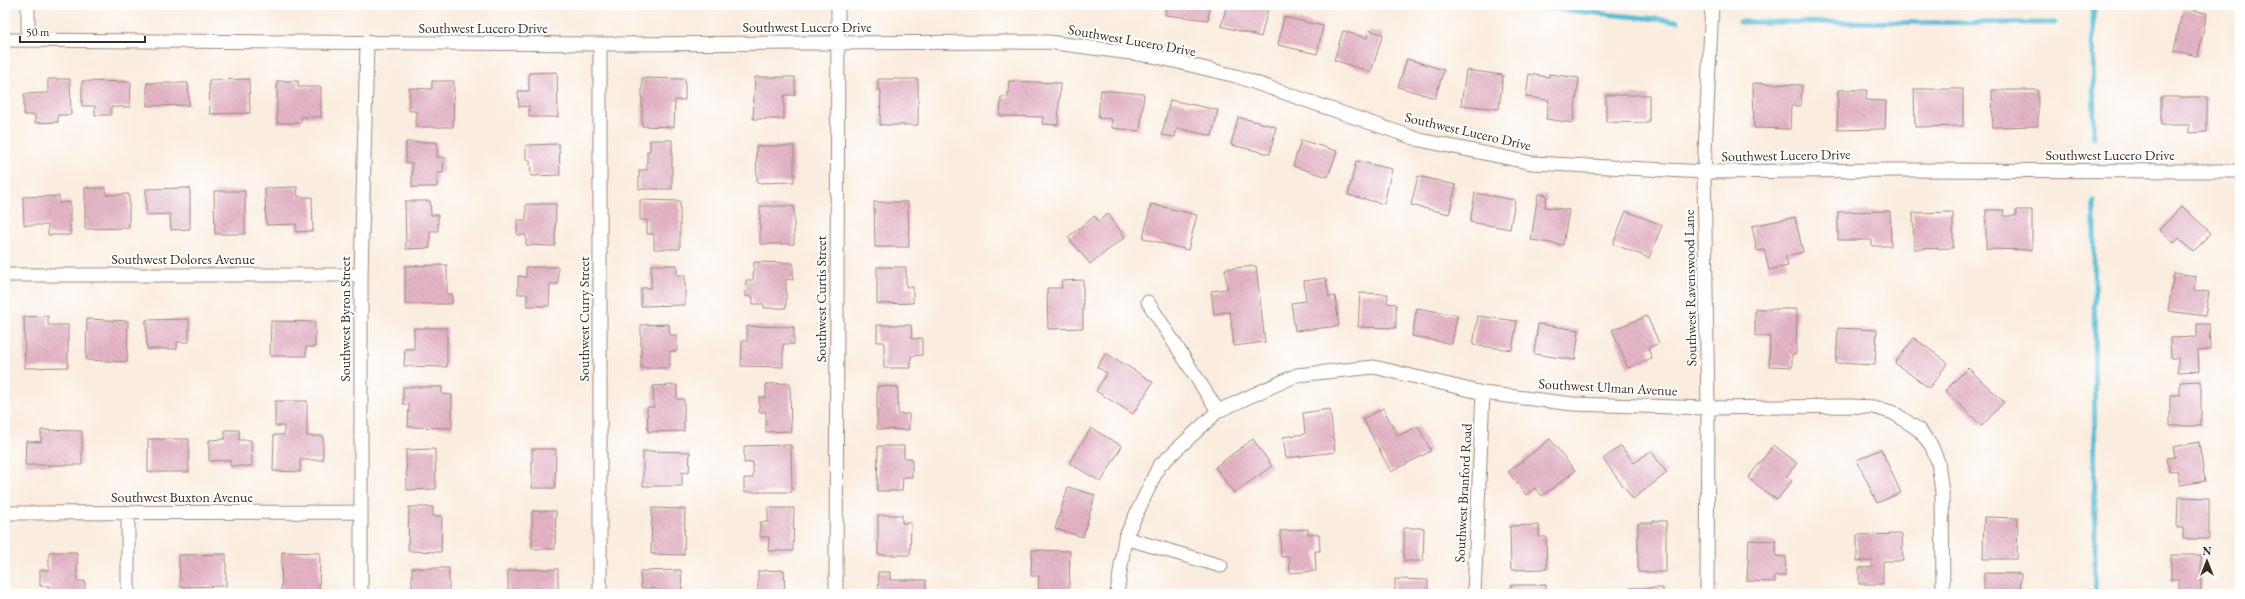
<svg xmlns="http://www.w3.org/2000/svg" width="2245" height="599" font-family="'EB Garamond',serif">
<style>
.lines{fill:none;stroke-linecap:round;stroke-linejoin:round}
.stream{stroke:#58bdd6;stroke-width:5}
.building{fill:url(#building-back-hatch)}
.minor-casing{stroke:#9a8b7e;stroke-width:15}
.minor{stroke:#fff;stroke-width:13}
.labels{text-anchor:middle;stroke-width:4;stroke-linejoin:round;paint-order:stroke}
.street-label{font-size:14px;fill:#3b2a1e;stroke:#fff}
</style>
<defs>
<pattern id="building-back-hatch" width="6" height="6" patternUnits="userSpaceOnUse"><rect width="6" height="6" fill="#e5b4c7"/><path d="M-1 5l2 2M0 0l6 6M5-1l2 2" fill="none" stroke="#c59baa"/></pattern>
</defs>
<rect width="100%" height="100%" fill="#fff"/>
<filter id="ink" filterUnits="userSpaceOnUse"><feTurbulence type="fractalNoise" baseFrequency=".025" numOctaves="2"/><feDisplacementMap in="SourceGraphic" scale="8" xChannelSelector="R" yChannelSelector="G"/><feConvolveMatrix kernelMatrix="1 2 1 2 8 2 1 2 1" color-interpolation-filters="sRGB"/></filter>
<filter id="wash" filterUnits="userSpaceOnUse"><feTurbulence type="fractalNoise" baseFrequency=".012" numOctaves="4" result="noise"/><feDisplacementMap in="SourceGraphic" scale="16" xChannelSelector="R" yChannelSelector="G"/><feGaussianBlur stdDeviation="0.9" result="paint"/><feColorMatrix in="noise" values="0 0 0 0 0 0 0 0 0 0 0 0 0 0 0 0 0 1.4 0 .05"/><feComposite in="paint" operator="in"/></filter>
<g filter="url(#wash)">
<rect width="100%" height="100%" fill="#faecde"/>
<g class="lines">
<path class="stream" d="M1511 5 1678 21
M2093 5 2094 138
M1739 22 2055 23
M2094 202 2095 594"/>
</g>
<g id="blocks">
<path class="building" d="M1166 5H1210L1208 20 1165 15Z
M1227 5H1269L1261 37 1221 26Z
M2183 8 2207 13 2198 56 2174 51Z
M1284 17 1323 26 1317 54 1278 45Z
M1369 30 1383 34 1371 72 1334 60 1343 31 1367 38Z
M1407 59 1444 70 1435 98 1398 87Z
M1466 70 1503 75 1499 109 1461 105Z
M557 72 558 117H529V106L519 107 518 91H529V73Z
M1529 74 1549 77V74L1579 78 1573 123 1546 119 1549 100 1526 97Z
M755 77H795V95H784V119H753Z
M642 78 685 79V100H675L674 127 642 126Z
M48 79H70L71 115H58V122L35 123V115H24V94L48 93Z
M249 79 250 113 210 114 209 80Z
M878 79H918V125H880L881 90H878Z
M82 81 131 82 130 107H111V115H95V106H82Z
M277 81H298V87H321V117H301V123H277Z
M432 81H454L453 127H416V111H409V88L432 89Z
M1009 81 1060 83 1058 125 1042 124 1043 117 1000 116 1001 97H1008Z
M147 83H188L189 105 147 106Z
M1753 83 1802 85 1801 106H1791L1790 129 1754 128Z
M1914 89H1963V126L1915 127Z
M1101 90 1144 94 1140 131 1112 128V119L1098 118Z
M1838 90H1867L1866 100 1886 101 1885 129 1837 130Z
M1992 90H2038V126L1993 127Z
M1606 95H1649V123L1606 122Z
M2161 97H2207V132L2189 133V125H2161Z
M1170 100 1218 110 1212 136 1177 128 1175 137 1162 135Z
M1238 117 1276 127 1270 154 1231 145Z
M650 140H672V189H639V170H647V151H650Z
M1301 140 1337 151 1328 177 1293 166Z
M406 142H437V157H444L443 173H437V187H412V163H406Z
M559 144 560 175 531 176 530 160H526V145Z
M756 146H794V182L757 183Z
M1356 161 1392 169 1384 204 1348 195Z
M1418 176 1456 185 1449 214 1411 205Z
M297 187 298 197H312L313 231 296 232V224L266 225 265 188Z
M85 188H106V195L129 194V228L85 229Z
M190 188V229L171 230 170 214 146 215V189Z
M214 191H245V234H215Z
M1475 193 1515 200 1510 229 1470 222Z
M1538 194 1547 195 1545 207 1569 210 1563 245 1531 240Z
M59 196V203L70 202V235H48V225H24L23 197Z
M640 200 680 201V249H654V234H647V220H640Z
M405 201H430L431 215H438V231H430V248L406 249Z
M874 202H908L909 247H875Z
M526 204H556L555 246 526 245V235H517V220H526Z
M1151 204 1197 215 1188 250 1143 238Z
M760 206H794V244H760Z
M2182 206 2211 233 2193 252 2179 238 2174 243 2159 230Z
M5 210H7L8 233H5Z
M1986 210H2004V216H2016V210H2032V250L1986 249Z
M1626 211 1662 225 1649 258 1613 244Z
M1890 211 1891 246H1872V240H1838V212Z
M1953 212V248L1914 249 1913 213Z
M1108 214 1125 237 1090 264 1068 237 1095 216 1098 221Z
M1795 217 1803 252 1785 256 1788 266 1769 270 1764 250 1757 251 1752 226Z
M754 262 793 263V280L786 279V308H764V304H753V297L745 296 746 280H753Z
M447 265V294H452V304H405V266Z
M651 265H677V275H685V305L641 306V288H651Z
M1256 266 1265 342 1234 346 1230 312 1214 314 1211 291 1227 289 1225 269Z
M526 267H558V284H550L549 306H527V294H518V276L526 277Z
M877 267H906V287H913V303L877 304Z
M2174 273 2196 276 2194 290 2209 292 2205 316 2168 311Z
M1326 278 1329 297 1335 296 1339 326 1295 331 1291 303 1306 301 1304 281Z
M1083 280V328L1048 329 1047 288H1062L1061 281Z
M1360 293 1388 294 1387 303 1396 304V328L1358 327Z
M1417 308 1457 315 1452 344 1412 336Z
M1755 309H1797L1796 354H1792V367L1769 366 1770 336H1755Z
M48 316V325H68V367L25 368 24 317Z
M1478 316 1517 321 1512 350 1473 345Z
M1647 316 1659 343 1648 348 1652 358 1628 368 1612 330Z
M87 319 128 321 127 362 86 360Z
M189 319V342H177V349H147L146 320Z
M271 321 315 322V347H306V356H270Z
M669 324 670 335H677V351H670V368H641V325Z
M1538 324 1579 330 1575 360 1534 354Z
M2197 324H2209L2210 349 2198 350 2199 371 2178 372V358H2171L2170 338 2197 337Z
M877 325H911L912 339 922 338V355L911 356V368H884V342H877Z
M747 326 794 327V344H783V367L741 366 742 341H747Z
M414 328H447V367L404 366 405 349H414Z
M1838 328 1877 330 1875 365 1836 363Z
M1914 338 1948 363 1929 388 1895 363Z
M1106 353 1153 382 1133 414 1096 391 1107 373 1097 367Z
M1968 368 2004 402 1982 426 1945 391Z
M2201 381V426H2170V395H2180V382Z
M790 383 791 431 766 432V412H759V397H766V384Z
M677 385V399H684V431L648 432 647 407H654L653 386Z
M877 386 898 387V414H909V430L877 429Z
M403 387H442V394L452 395V428L408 427 409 404H403Z
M275 401H307V436H323V460H300V472L273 471 274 435H284V426H275Z
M1383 408 1398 436 1418 426 1431 451 1391 472 1363 419Z
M1330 409 1335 452 1286 458 1283 437 1305 434 1303 413Z
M1091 428 1122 446 1101 482 1069 463Z
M41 430 82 431V465H25L26 441 41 442Z
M225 430H239V440H251L252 466H230V460L209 461V440L225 439Z
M148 439H189V472H148Z
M1253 439 1272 466 1234 493 1215 467Z
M1550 439 1575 471 1542 496 1535 488 1526 495 1508 472Z
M2199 442 2205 481 2180 485 2177 470 2169 472 2167 458 2175 457 2173 447Z
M791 445 792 492H744V478H753V462L744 463V446Z
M1774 445 1797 463 1786 477 1792 481 1777 500 1748 478Z
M878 446H904V458H912V477H903L902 491H877Z
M1621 446 1634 463 1651 451 1667 473 1633 499 1603 459Z
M435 449 436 489 407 490 406 450Z
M532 449H556L555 488H532Z
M1881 449 1901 493 1877 503 1857 460Z
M643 451 690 452 689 473 682 472V486H643Z
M1068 487 1095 495 1083 537 1055 529Z
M2178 497 2209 498V539H2183V528H2177Z
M409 507H433V516H442L441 552 408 551Z
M652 508 685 509 684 555 651 554Z
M768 508H794L793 551H768L769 537H760V522H768Z
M532 511H556L555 549H532Z
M878 515H902V523H911L910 555H878Z
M1984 517 2018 518 2017 559H1983Z
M1653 521H1666V572H1638V523H1653Z
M1539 525V537H1546L1547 569 1511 570 1510 526Z
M1404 528H1424L1423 561H1404Z
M1308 529V534H1319L1320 551H1315L1316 571 1290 573 1289 556 1281 557 1280 531Z
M1902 534 1903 561H1883V584H1859V568L1872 567V561H1857V535Z
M1749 540 1776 541V556L1786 557 1785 576H1775V582L1747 581Z
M1032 550 1070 551 1069 590 1038 589 1039 576H1031Z
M49 552H77V581H85V594H49V586H40V570H49Z
M282 552 320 553 319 594H281Z
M226 554V586L180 587 179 555Z
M2171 555H2201V594H2179V580H2171Z
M412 568H449V594H424V591H412Z
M558 569V592H550V594H508V570Z
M681 570 682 594H654V588H641L640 571Z
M784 570 785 594H758V571Z
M878 572H890V580H926V594H889V591H879Z
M1984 573 2021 574 2020 594H1984Z
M1395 579 1428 580V594H1395Z
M1511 585H1546V594H1511Z
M1630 588H1663V594H1631Z"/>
</g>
</g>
<g filter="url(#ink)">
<use href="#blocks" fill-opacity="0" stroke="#9a8b7e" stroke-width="1"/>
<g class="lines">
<defs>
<path id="minor" d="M28 5V40
M5 40 600 44 1048 42 1153 56 1236 76 1420 140 1532 163 1704 172 1892 170 2240 171
M600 44V594
M5 275H361
M1148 302 1218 411
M5 513 360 512
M128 513V594
M1125 538 1221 566
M361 594V275L367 43
M836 594 838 5
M1117 594 1125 538 1159 466 1218 411 1297 375 1374 367 1483 393 1573 404 1708 408 1850 406 1874 407 1894 413 1919 430 1931 445 1938 462 1942 492 1943 594
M1474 594 1483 393
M1707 594 1708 408 1704 172 1712 5"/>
</defs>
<use href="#minor" class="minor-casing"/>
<use href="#minor" class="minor"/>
</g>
</g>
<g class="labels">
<g class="street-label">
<text x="807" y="32">Southwest Lucero Drive</text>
<text x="483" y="33">Southwest Lucero Drive</text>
<text transform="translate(1132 40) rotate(10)" y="5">Southwest Lucero Drive</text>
<text transform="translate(1468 131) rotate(13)" y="5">Southwest Lucero Drive</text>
<text transform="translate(1786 155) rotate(-1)" y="5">Southwest Lucero Drive</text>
<text x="2110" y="160">Southwest Lucero Drive</text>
<text x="183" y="264">Southwest Dolores Avenue</text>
<text transform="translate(1690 288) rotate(-91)" y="5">Southwest Ravenswood Lane</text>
<text transform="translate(821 299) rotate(-90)" y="5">Southwest Curtis Street</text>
<text transform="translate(345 319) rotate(-90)" y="5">Southwest Byron Street</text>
<text transform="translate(584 319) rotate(-90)" y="5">Southwest Curry Street</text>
<text transform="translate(1608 387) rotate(3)" y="5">Southwest Ulman Avenue</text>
<text transform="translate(1463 493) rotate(-87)" y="5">Southwest Branford Road</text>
<text x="182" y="502">Southwest Buxton Avenue</text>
</g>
</g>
<rect width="2245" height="599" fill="none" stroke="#fff" stroke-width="20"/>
<g transform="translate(2207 561)" stroke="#ffffff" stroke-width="3" paint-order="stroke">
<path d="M0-3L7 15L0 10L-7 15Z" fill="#3b2a1e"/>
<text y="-6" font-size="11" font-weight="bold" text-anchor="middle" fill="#3b2a1e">N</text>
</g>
<path d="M20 36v6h125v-6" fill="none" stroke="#3b2a1e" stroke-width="2"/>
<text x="26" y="36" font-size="12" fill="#3b2a1e" stroke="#ffffff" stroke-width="3" paint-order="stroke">50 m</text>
</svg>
